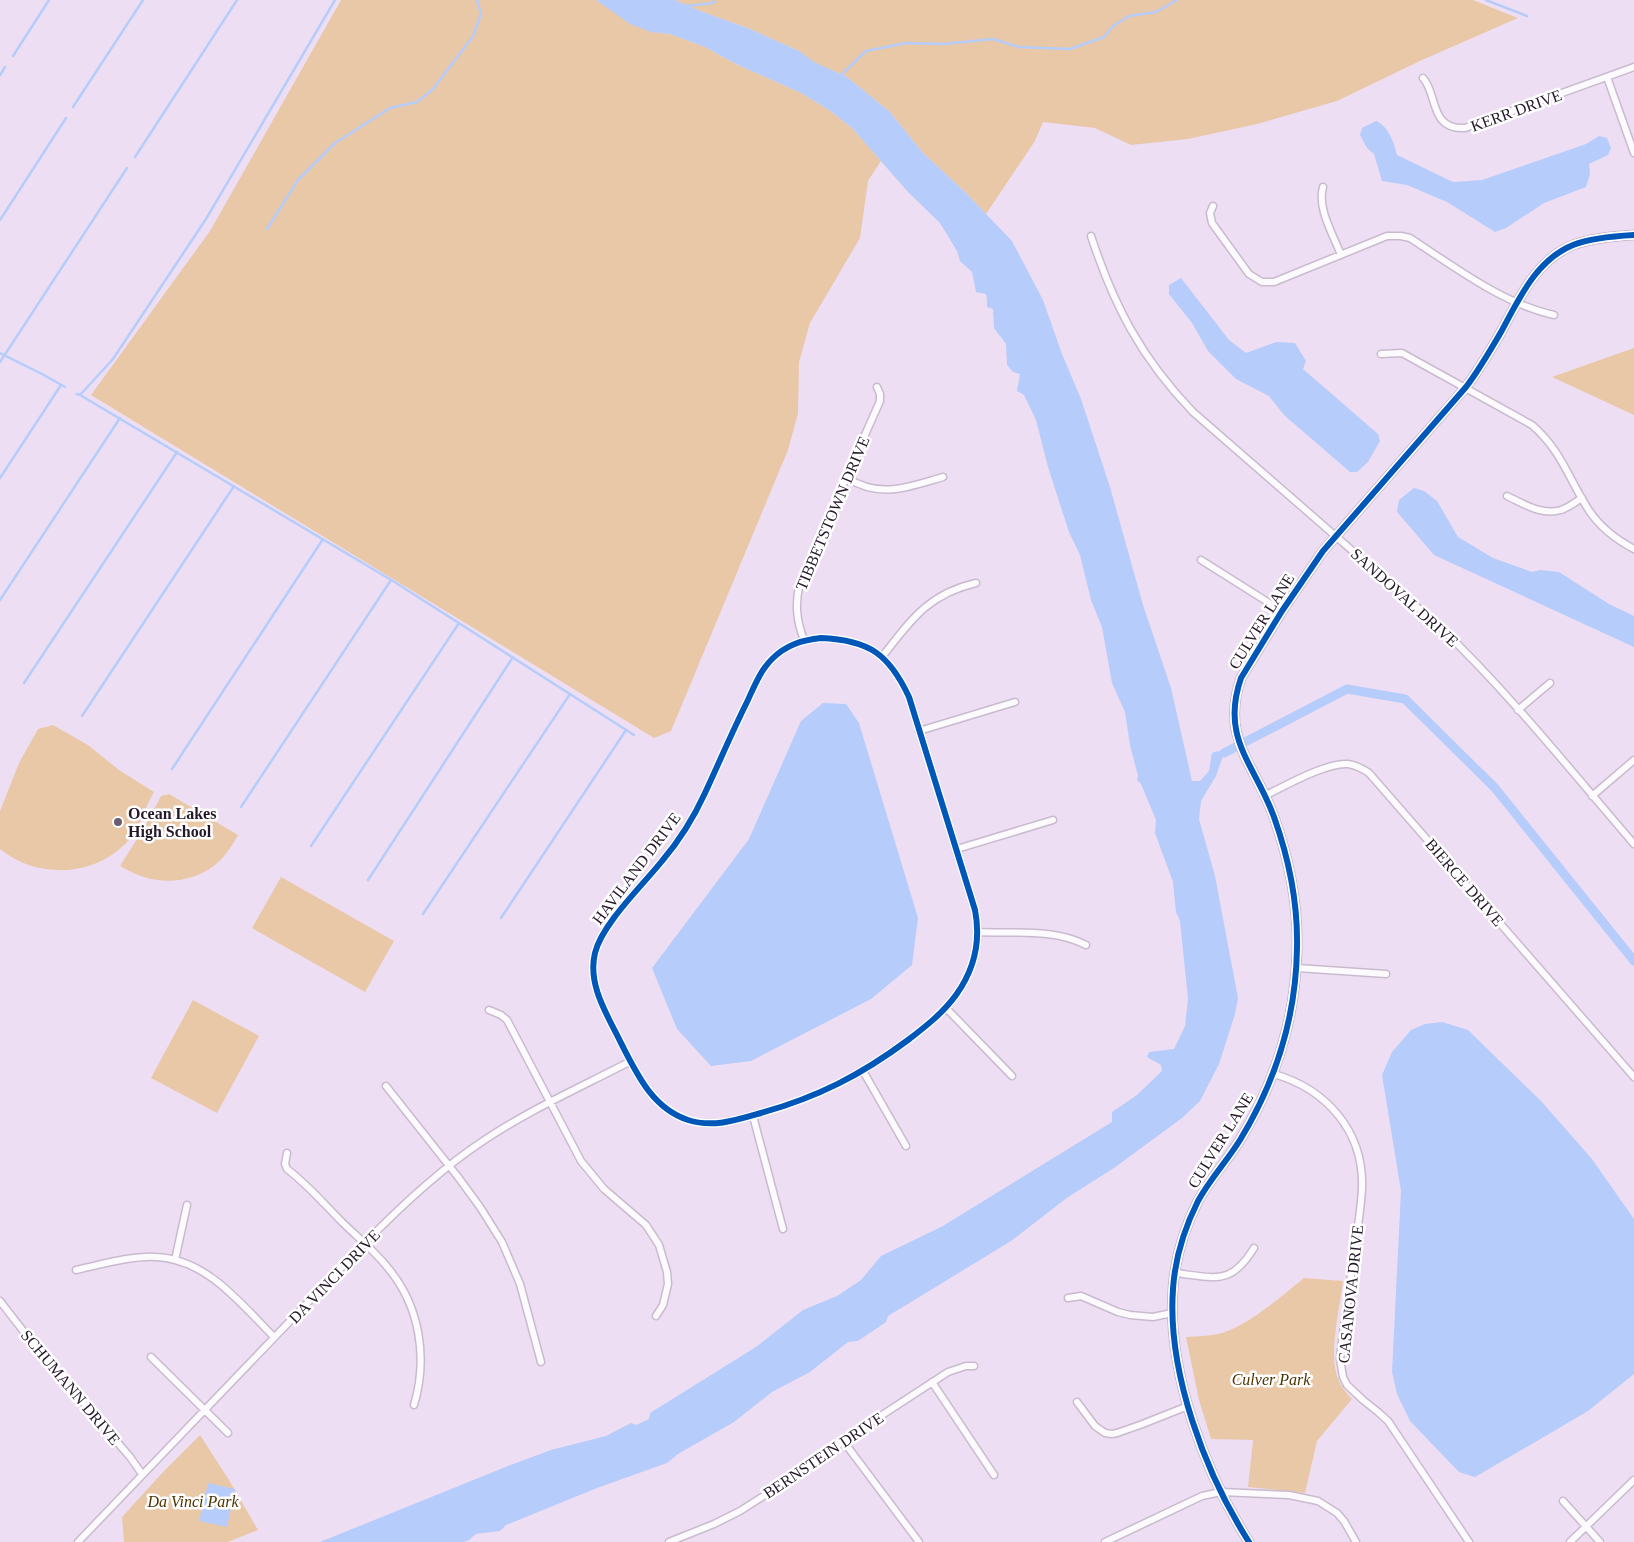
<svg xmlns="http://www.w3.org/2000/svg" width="1634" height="1542" font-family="'Times New Roman',serif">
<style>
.green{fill:#e9c8a8}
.water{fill:#b6ccfa}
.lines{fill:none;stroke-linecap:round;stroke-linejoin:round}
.stream{stroke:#b6ccfa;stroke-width:2.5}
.canal{stroke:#b6ccfa;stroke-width:9}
.street-casing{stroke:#c9bbce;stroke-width:9}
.secondary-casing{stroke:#c9bbce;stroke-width:11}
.street{stroke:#fcfafd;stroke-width:6}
.secondary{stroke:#fcfafd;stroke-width:9}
.cycleway-casing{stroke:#fff;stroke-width:9}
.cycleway{stroke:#0057b8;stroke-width:6}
.poi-dot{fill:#6b5d70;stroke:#fff;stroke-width:2}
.labels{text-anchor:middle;stroke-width:5;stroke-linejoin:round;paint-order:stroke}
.street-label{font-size:16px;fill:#251829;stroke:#fff}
.poi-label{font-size:16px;font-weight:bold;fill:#251829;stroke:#fff;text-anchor:start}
.park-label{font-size:16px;font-style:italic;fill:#4d3300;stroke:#fff}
</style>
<rect width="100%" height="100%" fill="#eedef4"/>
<path class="green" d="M341 0H596L651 32 670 34 705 47 736 64 801 93 829 110 852 128 881 161 868 181 860 238 810 323 799 362 798 413 788 450 671 731 654 738 91 395 210 231Z
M675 0H1473L1518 18 1422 60 1337 101 1257 124 1188 139 1131 145 1095 128 1043 122 1035 141 986 214 964 191 922 152 890 112 847 77 813 62 799 51 750 29 700 11Z
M1634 348V415L1552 377Z
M53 725 88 745 119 770 154 792C145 807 141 825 129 840 96 877 38 880 0 849V811L19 763 38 729Z
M169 794 238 835C235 840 232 846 228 851 210 877 174 887 144 877 136 875 128 870 120 866L147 823 161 796Z
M281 877 394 941 365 992 252 928Z
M193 1000 259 1036 217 1113 151 1078Z
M1304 1278 1343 1281C1340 1305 1330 1350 1336 1372 1338 1382 1344 1391 1352 1399L1317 1441 1305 1493 1248 1487 1253 1440 1211 1439 1199 1400 1186 1337C1197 1336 1208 1336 1218 1334 1245 1328 1282 1296 1304 1278Z
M200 1435 229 1480 258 1530 228 1542H124L122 1517 163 1472Z"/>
<path class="water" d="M596 0H675L700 11 750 29 799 51 814 62 847 77 890 112 922 152 964 191 1012 241 1043 300 1062 354 1081 399 1110 487 1143 605 1171 688 1192 781H1200L1209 771 1212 753 1217 751 1224 753 1216 776 1201 801 1199 819 1215 876 1238 998 1235 1014 1219 1064 1200 1101 1182 1118 1114 1168 1068 1197 1011 1241 888 1316 886 1322 858 1341 848 1342 810 1372 772 1392 734 1422 678 1454 667 1463 597 1488 506 1525 500 1531 476 1534 469 1540 464 1542H320L508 1466 551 1450 606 1436 631 1423 636 1425 649 1419 650 1413 756 1347 803 1310 837 1296 861 1280 881 1256 943 1226 1112 1122V1112L1137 1095 1162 1071 1161 1065 1147 1057 1149 1052 1174 1049 1185 1026 1188 999 1180 921 1176 912 1173 882 1155 833 1156 820 1141 784 1137 780 1138 776 1130 745 1125 712 1112 683 1102 627 1091 600 1080 555 1069 532 1048 467 1036 420 1024 395 1017 391 1020 374 1013 372 1007 365 1006 344 994 328 993 309 987 307V299L986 294 976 292 972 272 960 261 957 251 940 223 908 192 852 128 829 110 801 93 736 64 705 47 670 34 651 32 630 24Z
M1376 121C1388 126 1394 142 1397 155L1453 182 1482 180 1586 144 1599 136 1607 138 1611 148 1608 155 1589 164 1590 174 1586 187 1544 203 1506 228 1495 232 1447 202 1407 185 1382 181 1374 154 1367 148 1360 135 1362 128Z
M1181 278 1229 340 1246 353 1276 342 1295 343 1306 361 1303 369 1378 434 1380 441 1368 462 1357 472H1350L1284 415 1269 396 1236 379 1208 351 1192 323 1169 294V285Z
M1414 488 1424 491 1437 501 1458 537 1493 558 1532 572 1540 570 1559 572 1609 604 1634 616V647L1434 555 1397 512 1399 500Z
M823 703 846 704 859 723 918 918 912 965 871 999 751 1061 711 1066 677 1029 652 968 749 839 801 721Z
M1442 1022 1468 1030 1541 1101 1592 1159 1634 1219V1374L1588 1411 1475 1477 1459 1472 1410 1421 1397 1394 1392 1372 1401 1191 1382 1075 1392 1052 1411 1030 1425 1024Z
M208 1483 235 1489 227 1527 199 1521Z"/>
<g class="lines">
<path class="stream" d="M1486 0 1527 16
M686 6 713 3 715 0
M13 56 49 0
M0 75 5 67
M840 76 866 51 906 43 943 44 993 39 1019 47 1070 49 1104 37 1113 26 1129 16 1156 12 1177 0
M73 107 143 0
M135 157 237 0
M0 220 66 118
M267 229 298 180 335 143 390 108 417 102 433 89 473 36 481 14 477 0
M0 353 42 374 65 387
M0 362 127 168
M77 394 80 395 113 359 206 219 335 0
M80 395 393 581 634 735
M0 478 61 385
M0 600 120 418
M24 683 177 452
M82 716 234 486
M172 769 323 539
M241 807 391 580
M311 846 459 623
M368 880 513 657
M423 914 570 694
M501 918 626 730"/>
<path class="canal" d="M1224 753 1347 689 1405 699 1495 788 1634 961"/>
<defs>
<path id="street" d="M1607 77 1634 153
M1423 78C1438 94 1429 130 1465 128L1634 67
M1323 187C1317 209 1333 234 1341 255
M1213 206 1210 213 1212 223 1249 274 1262 282H1274L1387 236H1401L1410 238C1453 266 1503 304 1554 315
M1091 236C1114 306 1141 358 1193 412L1440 627C1510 694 1571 771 1634 844
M1381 354 1402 353 1532 425C1562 451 1569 480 1590 512 1601 528 1617 540 1634 549
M847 478C881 499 908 487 943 477
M1507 496C1524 504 1542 516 1561 510 1568 508 1575 502 1582 498
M1201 560 1282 611
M821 638C869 640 889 654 909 697L975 910C981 941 974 970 956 995 943 1013 925 1027 908 1040 861 1075 818 1097 761 1113 737 1120 713 1128 688 1120 652 1108 637 1074 621 1043 608 1016 587 985 595 953 602 924 642 886 662 861 679 841 694 817 705 793 719 763 732 732 747 702 754 687 760 671 772 659 786 645 802 640 821 638Z
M804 640C796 620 795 603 800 582L880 401V394L877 387
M882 657C911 620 928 594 976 583
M1518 710 1550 683
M919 731 1015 702
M1264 796C1285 786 1327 762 1348 764 1356 765 1363 769 1369 773L1634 1077
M1592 796 1634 760
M957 849 1053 820
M978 932C1014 934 1053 928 1086 945
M1297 968 1386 974
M946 1008 1012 1076
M489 1010 501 1015 507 1020 581 1161 604 1189 646 1225 659 1245 667 1272 668 1284 663 1305 656 1316
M863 1071 906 1146
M1274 1074C1326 1089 1364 1131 1362 1188 1361 1210 1357 1231 1354 1253 1349 1288 1344 1323 1340 1359L1343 1377 1347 1385 1363 1400 1378 1412 1388 1421 1469 1542
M386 1086 458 1177 480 1207 502 1242 520 1284 541 1362
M753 1116 783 1229
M287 1153 285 1164 287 1169C307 1184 324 1204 342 1222 357 1237 375 1251 388 1268 420 1306 428 1358 414 1405
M175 1260 187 1205
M76 1270C99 1265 134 1255 156 1257 207 1259 241 1304 274 1337
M1175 1273C1214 1277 1230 1287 1254 1248
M1068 1298 1081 1296 1118 1312 1130 1315 1153 1317 1172 1313
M0 1301 38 1350 130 1457 142 1474
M151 1357 228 1433
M932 1382 994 1475
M1077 1402 1095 1426 1105 1433 1112 1434 1117 1433 1140 1425 1188 1406
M844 1442 919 1542
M1563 1501 1600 1542
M78 1542 364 1244C400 1207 439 1170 483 1141 529 1110 581 1087 631 1061
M669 1542 714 1524 740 1511 784 1483 873 1421 948 1372 966 1366H974
M1105 1542 1202 1496 1221 1492 1289 1495 1318 1501 1337 1513 1344 1521 1356 1542
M1570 1542 1634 1480"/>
<path id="secondary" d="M1249 1542C1205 1473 1167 1372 1173 1289 1175 1258 1184 1229 1198 1201 1210 1179 1227 1161 1240 1140 1276 1081 1296 1017 1297 948 1298 903 1289 859 1274 817 1255 764 1220 739 1241 678L1282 611 1323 551 1466 387C1479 370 1490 351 1501 332 1519 299 1536 260 1573 245 1591 238 1615 236 1634 235"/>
</defs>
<use href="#street" class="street-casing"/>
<use href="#secondary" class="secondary-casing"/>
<use href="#street" class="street"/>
<use href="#secondary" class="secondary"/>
<defs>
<path id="cycleway" d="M821 638C869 640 889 654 909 697L975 910C981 941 974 970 956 995 943 1013 925 1027 908 1040 861 1075 818 1097 761 1113 737 1120 713 1128 688 1120 652 1108 637 1074 621 1043 608 1016 587 985 595 953 602 924 642 886 662 861 679 841 694 817 705 793 719 763 732 732 747 702 754 687 760 671 772 659 786 645 802 640 821 638Z
M1249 1542C1205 1473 1167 1372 1173 1289 1175 1258 1184 1229 1198 1201 1210 1179 1227 1161 1240 1140 1276 1081 1296 1017 1297 948 1298 903 1289 859 1274 817 1255 764 1220 739 1241 678L1282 611 1323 551 1466 387C1479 370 1490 351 1501 332 1519 299 1536 260 1573 245 1591 238 1615 236 1634 235"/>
</defs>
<use href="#cycleway" class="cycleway-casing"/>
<use href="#cycleway" class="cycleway"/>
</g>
<circle class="poi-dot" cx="118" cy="822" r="5"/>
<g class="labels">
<g class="street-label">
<text transform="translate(1516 110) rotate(-20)" y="6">KERR DRIVE</text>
<text transform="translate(832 513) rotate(-67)" y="6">TIBBETSTOWN DRIVE</text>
<text transform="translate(1405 597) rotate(42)" y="6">SANDOVAL DRIVE</text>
<text transform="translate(1261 621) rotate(-58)" y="6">CULVER LANE</text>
<text transform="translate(636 868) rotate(-53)" y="6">HAVILAND DRIVE</text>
<text transform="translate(1465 882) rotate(49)" y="6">BIERCE DRIVE</text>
<text transform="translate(1220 1140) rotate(-58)" y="6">CULVER LANE</text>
<text transform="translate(334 1276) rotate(-46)" y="6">DA VINCI DRIVE</text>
<text transform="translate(1350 1294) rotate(-84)" y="6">CASANOVA DRIVE</text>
<text transform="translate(71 1387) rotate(50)" y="6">SCHUMANN DRIVE</text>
<text transform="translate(823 1455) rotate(-34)" y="6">BERNSTEIN DRIVE</text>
</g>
<g class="poi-label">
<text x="128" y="819">Ocean Lakes<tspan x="128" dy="18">High School</tspan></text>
</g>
<g class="park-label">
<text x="1271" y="1385">Culver Park</text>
<text x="193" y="1507">Da Vinci Park</text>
</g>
</g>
</svg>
